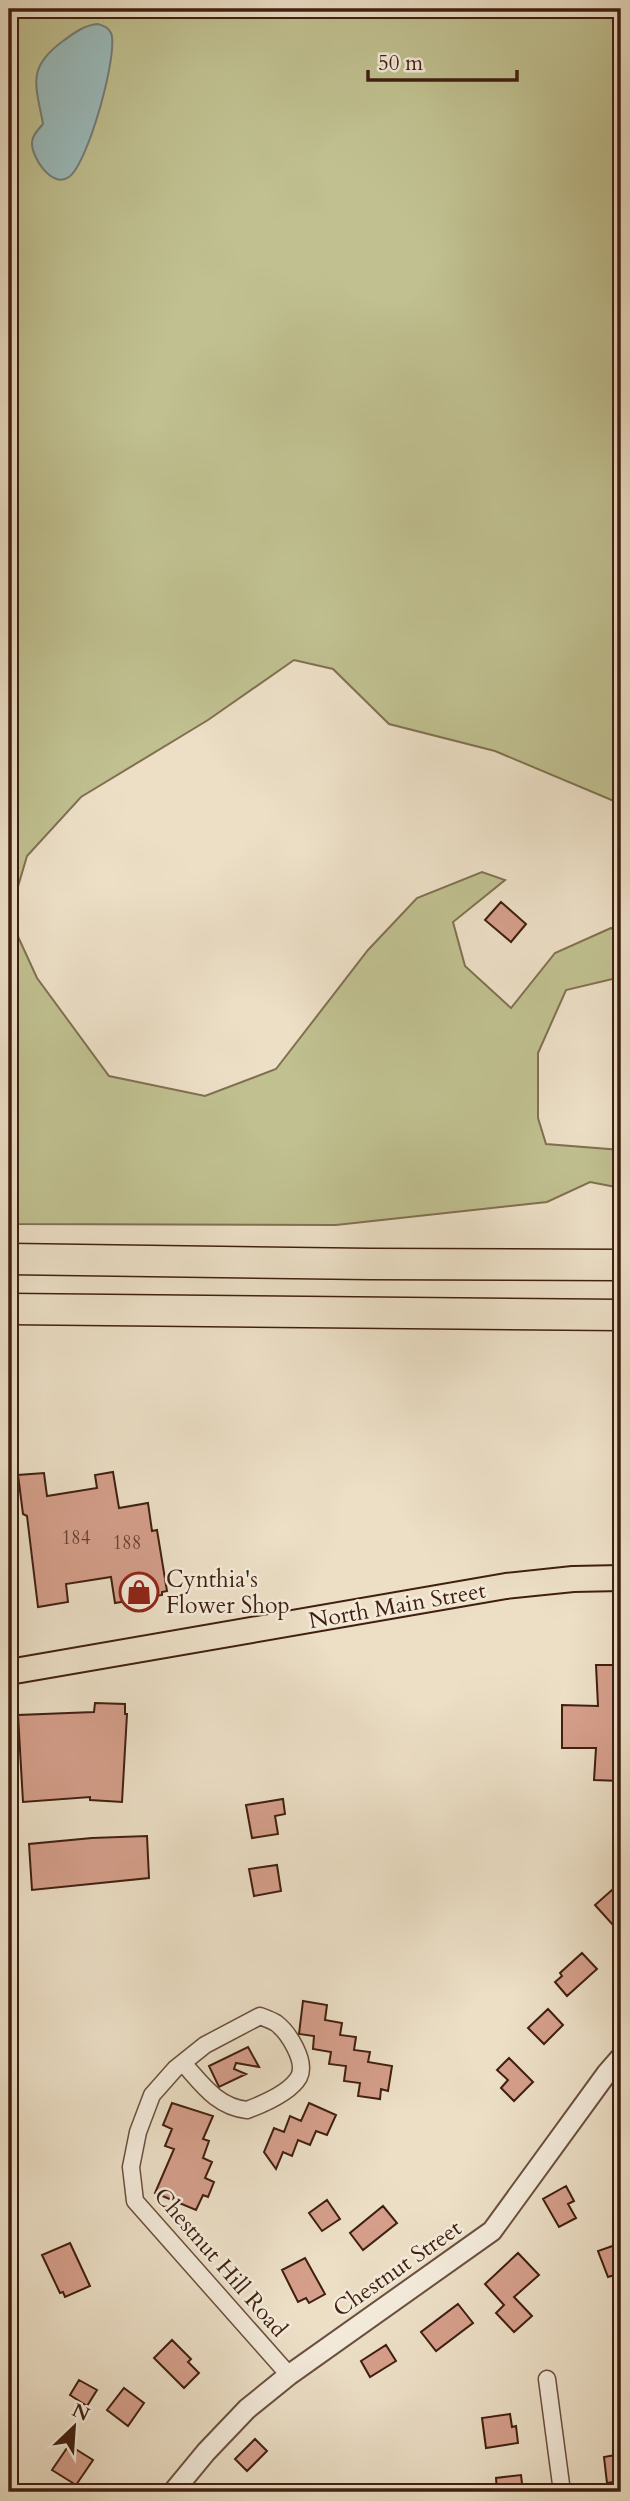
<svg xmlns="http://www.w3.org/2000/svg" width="630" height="2501" font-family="Cardo,serif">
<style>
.green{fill:#c0c090;stroke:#807050;stroke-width:2}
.water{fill:#9abbbc;stroke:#767d77;stroke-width:2}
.building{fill:#d59f8b;stroke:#401f10;stroke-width:2}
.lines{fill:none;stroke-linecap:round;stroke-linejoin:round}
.minor-casing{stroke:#6b4f3e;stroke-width:19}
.tertiary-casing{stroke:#6b4f3e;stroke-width:23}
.primary-casing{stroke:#401f10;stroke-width:28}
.motorway-casing{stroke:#401f10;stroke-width:33}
.minor{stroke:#f3eada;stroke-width:16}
.tertiary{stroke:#f3eada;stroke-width:19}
.primary{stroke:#ecdfc6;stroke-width:24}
.motorway{stroke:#ecdfc6;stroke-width:30}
.labels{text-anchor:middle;stroke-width:5;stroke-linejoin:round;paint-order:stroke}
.number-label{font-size:19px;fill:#653f2f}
.poi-label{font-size:23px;fill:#401f10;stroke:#f3eada;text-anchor:start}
.street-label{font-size:23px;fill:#401f10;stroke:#f3eada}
</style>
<rect width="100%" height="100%" fill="#ecdfc6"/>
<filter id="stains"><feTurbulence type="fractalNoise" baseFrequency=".00286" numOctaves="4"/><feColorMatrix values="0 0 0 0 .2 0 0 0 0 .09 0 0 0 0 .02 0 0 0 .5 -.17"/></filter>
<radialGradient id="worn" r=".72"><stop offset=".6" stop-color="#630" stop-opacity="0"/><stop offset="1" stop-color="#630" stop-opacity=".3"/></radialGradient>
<path class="green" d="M9 9H621V804L495 751 389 724 333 669 294 660 208 720 81 797 27 856 9 917 37 978 109 1076 205 1096 276 1069 368 950 417 898 482 872 505 880 453 922 465 966 511 1008 555 953 611 928 621 936V977L566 990 538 1053V1118L546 1144 621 1150V1188L590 1182 547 1202 336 1225 9 1224Z"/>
<path class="water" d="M98 24C104 26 108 27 111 33 119 52 88 164 69 177 52 189 31 157 32 142 33 134 38 130 43 124 36 85 26 68 63 41 74 33 84 25 98 24Z"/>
<path class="building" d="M501 902 526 924 511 942 485 920Z
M113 1472 119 1508 148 1503 152 1531 157 1530 167 1591 162 1592V1595L115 1603 111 1577 66 1584 68 1602 38 1607 27 1516 23 1514 18 1475 44 1473 47 1496 97 1488 95 1475Z
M596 1665H621V1781L594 1780 596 1748H562V1705L598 1706Z
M95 1703 125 1704V1714H127L122 1802 90 1800V1797L23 1802 18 1715 94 1712Z
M283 1799 285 1814 275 1816 278 1834 252 1838 246 1805Z
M147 1836 149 1878 32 1890 29 1844 92 1838Z
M277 1865 281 1891 254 1896 249 1869Z
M621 1882V1934L595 1905Z
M582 1953 597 1969 567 1996 555 1982 562 1976 560 1973Z
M303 2001 327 2005 325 2020 342 2023 340 2035 356 2037 354 2050 370 2052 368 2062 392 2066 388 2091 381 2089 380 2099 358 2096 360 2083 344 2081 346 2066 329 2064 331 2052 313 2049 314 2036 299 2034Z
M548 2009 563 2025 544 2044 528 2028Z
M248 2047 259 2067 236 2063 234 2069 246 2074 219 2087 209 2066Z
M509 2058 533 2082 514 2101 501 2088 508 2080 497 2070Z
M172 2103 213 2116 203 2139 209 2141 203 2158 212 2162 205 2178 214 2182 208 2197 203 2195 196 2210 155 2193 174 2149 165 2146 172 2129 163 2125Z
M309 2103 336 2115 327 2135 316 2131 310 2145 298 2140 292 2156 283 2152 276 2169 264 2152 274 2128 284 2132 290 2116 301 2121Z
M566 2186 574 2201 568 2204 576 2218 559 2227 543 2199Z
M327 2200 340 2219 322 2231 309 2213Z
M383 2206 397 2223 363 2250 350 2233Z
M70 2243 90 2286 65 2297 63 2292 60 2293 42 2255Z
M621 2243V2273L608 2277 598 2251Z
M518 2253 539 2275 514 2297 532 2316 514 2332 496 2313 504 2305 485 2284Z
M305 2258 325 2294 309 2303 306 2298 298 2302 282 2270Z
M458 2304 473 2323 436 2351 421 2332Z
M172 2340 191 2359 188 2362 199 2373 184 2388 154 2358Z
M386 2345 396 2361 370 2377 361 2361Z
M79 2380 97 2390 87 2406 70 2395Z
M124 2388 144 2403 128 2426 107 2410Z
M510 2414 512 2427 516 2426 518 2443 486 2448 482 2418Z
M255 2439 267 2451 247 2471 235 2459Z
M69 2445 93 2460 76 2485 52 2470Z
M621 2454V2481L607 2483 604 2457Z
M521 2475 523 2492H497L496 2478Z"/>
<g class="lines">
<defs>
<path id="minor" d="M183 2063C202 2084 217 2107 247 2110 263 2104 290 2093 299 2077 307 2061 288 2032 276 2023 271 2020 265 2018 260 2016L205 2045 175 2069 152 2095 138 2132 131 2167 135 2201 289 2375
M547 2379 562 2492"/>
<path id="tertiary" d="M173 2492 206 2452 247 2409 289 2375 492 2231 607 2073 621 2057"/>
<path id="primary" d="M9 1672 506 1586 573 1579 621 1578"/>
<path id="motorway" d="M9 1259 370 1264 621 1265
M9 1309 621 1315"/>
</defs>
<use href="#minor" class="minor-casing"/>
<use href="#tertiary" class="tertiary-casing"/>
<use href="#primary" class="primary-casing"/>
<use href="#motorway" class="motorway-casing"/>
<use href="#minor" class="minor"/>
<use href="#tertiary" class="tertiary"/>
<use href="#primary" class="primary"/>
<use href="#motorway" class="motorway"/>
</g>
<defs>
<symbol id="shop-ring" viewBox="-11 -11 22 22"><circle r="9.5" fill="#f3eada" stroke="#8f2418" stroke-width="1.5"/><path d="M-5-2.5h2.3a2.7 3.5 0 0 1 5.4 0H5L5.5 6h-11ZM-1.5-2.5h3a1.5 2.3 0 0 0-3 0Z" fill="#8f2418"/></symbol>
</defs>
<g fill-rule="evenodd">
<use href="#shop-ring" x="117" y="1570" width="44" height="44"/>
</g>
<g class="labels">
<g class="number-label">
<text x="76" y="1544">184</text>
<text x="127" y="1549">188</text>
</g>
<g class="poi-label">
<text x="166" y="1587">Cynthia's<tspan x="166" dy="26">Flower Shop</tspan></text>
</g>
<g class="street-label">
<text transform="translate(397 1605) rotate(-10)" y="8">North Main Street</text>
<text transform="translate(221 2262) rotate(49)" y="8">Chestnut Hill Road</text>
<text transform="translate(397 2268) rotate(-35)" y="8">Chestnut Street</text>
</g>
</g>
<rect width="630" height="2501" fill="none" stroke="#ecdfc6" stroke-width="35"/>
<rect x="10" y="10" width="609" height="2480" fill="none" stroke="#401f10" stroke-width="3.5"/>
<rect x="18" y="18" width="595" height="2466" fill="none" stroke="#401f10" stroke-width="2"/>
<g transform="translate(74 2427) rotate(25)" stroke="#f3eada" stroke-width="5" paint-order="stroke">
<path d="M0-5L12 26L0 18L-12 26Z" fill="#401f10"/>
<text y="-10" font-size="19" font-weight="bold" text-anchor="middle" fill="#401f10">N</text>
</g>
<path d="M368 70v10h149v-10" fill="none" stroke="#401f10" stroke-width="3.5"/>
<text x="378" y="70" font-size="21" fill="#401f10" stroke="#f3eada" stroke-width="5" paint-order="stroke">50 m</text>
<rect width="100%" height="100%" filter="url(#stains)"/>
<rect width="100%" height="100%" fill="url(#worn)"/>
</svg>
